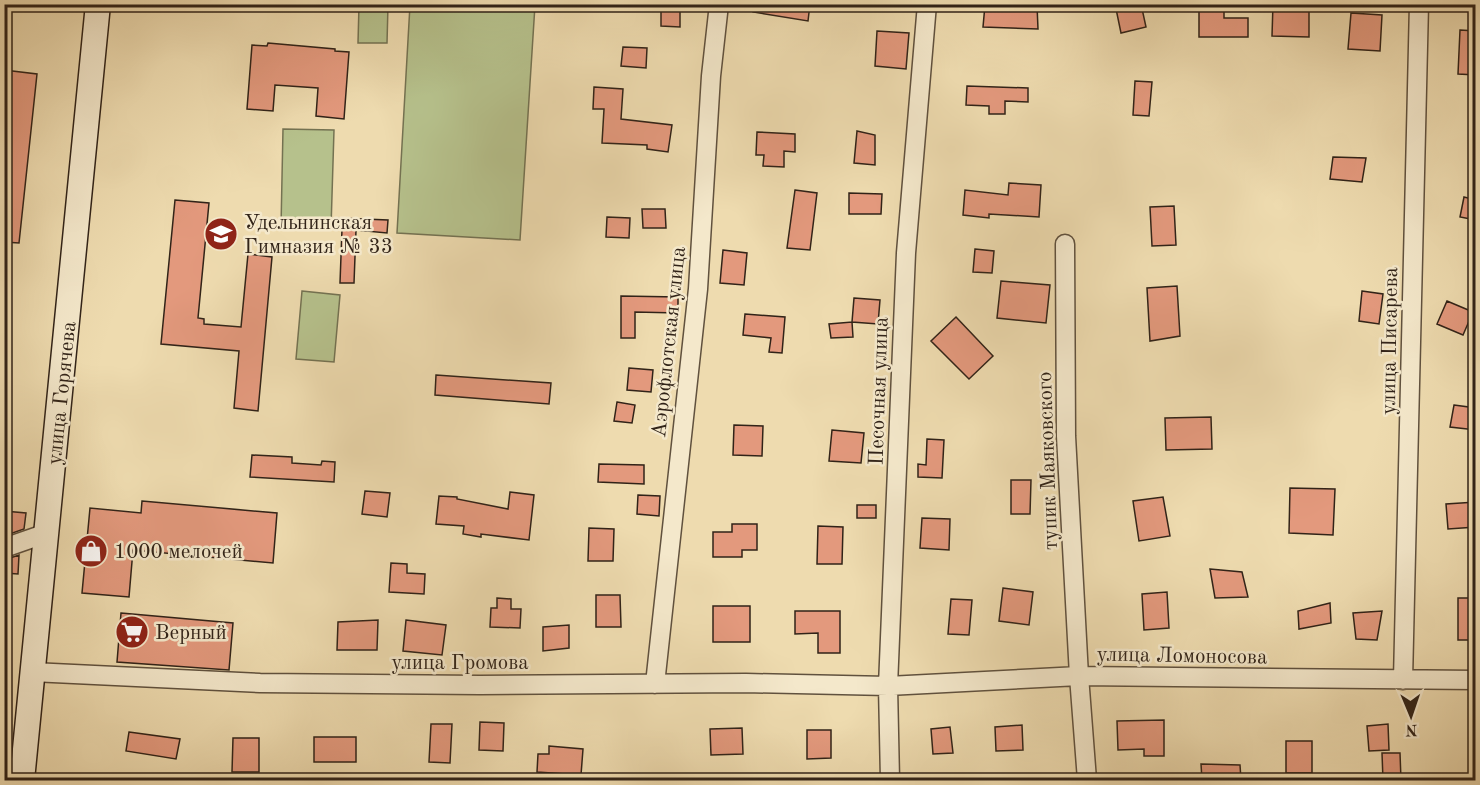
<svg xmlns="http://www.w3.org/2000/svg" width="1480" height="785" font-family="'Old Standard TT',serif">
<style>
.green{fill:#b6c18c;stroke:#747252;stroke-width:1.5}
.building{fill:#e3997d;stroke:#312318;stroke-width:1.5}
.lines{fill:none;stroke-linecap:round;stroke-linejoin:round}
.street-casing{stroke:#60513e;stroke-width:21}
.secondary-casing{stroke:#312318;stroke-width:27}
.street{stroke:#f4e8cb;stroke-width:18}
.secondary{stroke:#f4e8cb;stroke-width:24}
.labels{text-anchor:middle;stroke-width:5;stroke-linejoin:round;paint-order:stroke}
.poi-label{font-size:21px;fill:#312318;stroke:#f4e8cb;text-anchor:start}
.street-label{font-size:21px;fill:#312318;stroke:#f4e8cb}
</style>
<rect width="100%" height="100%" fill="#eedbaf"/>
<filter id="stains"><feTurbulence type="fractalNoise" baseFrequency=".00333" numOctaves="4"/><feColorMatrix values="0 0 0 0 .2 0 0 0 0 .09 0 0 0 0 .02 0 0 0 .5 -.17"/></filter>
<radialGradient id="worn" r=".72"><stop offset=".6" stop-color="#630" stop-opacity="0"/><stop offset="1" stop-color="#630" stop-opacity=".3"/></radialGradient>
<path class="green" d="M359 5H388L387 43H358Z
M410 5H535L520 240 397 233Z
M283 129 334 130 331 228 281 227Z
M302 291 340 295 334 362 296 359Z"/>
<path class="building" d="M661 4H680V27L661 26Z
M754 4H810L808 21 753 12Z
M1115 4H1141L1146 27 1121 33Z
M1199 4H1224V18H1248V37H1199Z
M1273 4H1309V37L1272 36Z
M985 5H1037L1038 29 983 27Z
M1351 13 1382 15 1380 51 1348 49Z
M1460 30 1476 31V75L1458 74Z
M877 31 909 33 906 69 875 66Z
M268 43 335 49V51L349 52 344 119 316 116 318 88 275 85 273 111 247 109 252 45 267 46Z
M623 47 647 48 646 68 621 66Z
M4 70 37 74 19 243 4 242Z
M1135 81 1152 82 1149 116 1133 115Z
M967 86 1028 88V102L1005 101V114H989V106L966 105Z
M594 87 623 89 621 119 672 125 668 152 647 149V145L602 143 604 109H593Z
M857 131 875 135V165L854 163Z
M757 132 795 134V152L784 151V167L763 166 764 155H756Z
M1333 157 1366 158 1362 182 1330 179Z
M1009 183 1041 185 1039 217 989 214V218L963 215 965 190 1008 195Z
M795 190 817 193 810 250 787 248Z
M849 193 882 194 881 214H849Z
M1464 197 1476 200V220L1460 217Z
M175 200 209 203 198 318 204 319V324L241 327 248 254 272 257 258 411 234 408 239 351 161 344Z
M1174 206 1176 245 1152 246 1150 207Z
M642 209H665L666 228H643Z
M607 217 630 218 629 238 606 237Z
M339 218 388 220 387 233 356 230 354 283H340L342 229H339Z
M975 249 994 251 992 273 973 272Z
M723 250 747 253 744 285 720 283Z
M1001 281 1050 285 1046 323 997 318Z
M1177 286 1180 336 1150 341 1147 288Z
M1362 291 1383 294 1379 324 1359 321Z
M621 296 678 297V313L635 312V338H621Z
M854 298 880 300 878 324 852 322Z
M1447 301 1473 312 1463 335 1437 324Z
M745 314 785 317 782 353 769 352 771 338 743 335Z
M956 317 993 356 969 379 931 341Z
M852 322 853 337 831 338 829 324Z
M629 368 653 370 651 392 627 390Z
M436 375 551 383 549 404 435 395Z
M617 402 635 405 632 423 614 421Z
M1454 405 1476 408V430L1450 427Z
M1211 417 1212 449 1166 450 1165 418Z
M734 425 763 426 762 456 733 455Z
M832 430 864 433 861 463 829 461Z
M927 439 944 440 942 478 918 477V464L926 465Z
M252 455 292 457V463L321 465 322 461 335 462 334 482 250 477Z
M599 464 644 465V484L598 482Z
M1011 480H1031L1030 514H1011Z
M1290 488 1335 489 1333 535 1289 533Z
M365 491 390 493 387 517 362 514Z
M510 492 534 495 529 540 481 534V537L463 534 464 526 436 524 439 496 457 497V499L508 509Z
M638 495 660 496 659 516 637 514Z
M1163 497 1170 536 1139 541 1133 501Z
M142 501 277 513 273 563 133 550 129 597 82 593 90 508 141 513Z
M1476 502V527L1448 529 1446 504Z
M857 505H876V518H857Z
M4 511 26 513 24 529 4 536Z
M922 518 950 519 949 550 920 548Z
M732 524H757V550H742V557H713V532H732Z
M818 526 843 527 842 564H817Z
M589 528 614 529 613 561H588Z
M19 555 18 574 4 573V560Z
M391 563 407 564V573L425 574 424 594 389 592Z
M1210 569 1242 572 1248 597 1215 598Z
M1003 588 1033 592 1029 625 999 621Z
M1167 592 1169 628 1144 630 1142 594Z
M596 595H620L621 627H596Z
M497 598 511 599V609H521L520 628 490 627 491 608H497Z
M1458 598H1476V640H1458Z
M951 599 972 600 969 635 948 634Z
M1330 603 1331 623 1299 629 1298 611Z
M713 606H750V642H713Z
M795 611H840V653H818V633L795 634Z
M1382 611 1377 640 1356 639 1353 613Z
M121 613 233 623 229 670 117 662Z
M378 620 377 650H337L338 622Z
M406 620 446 625 442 655 403 651Z
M569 625V648L543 651V627Z
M1164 720V756H1144V749L1118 750 1117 721Z
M480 722 504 723 503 751 479 750Z
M431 724H452L450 763 429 762Z
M1388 724 1389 750 1369 751 1367 726Z
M1022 725 1023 750 996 751 995 727Z
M950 727 953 753 933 754 931 729Z
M742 728 743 754 711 755 710 729Z
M807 730H831V758L807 759Z
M129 732 180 739 176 759 126 751Z
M314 737H356V762H314Z
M233 738H259V772H232Z
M1286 741H1312V773H1286Z
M549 746 583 749 581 775 537 772 538 754H549Z
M1382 753H1400L1401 780H1383Z
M1201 764 1240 765 1241 780H1202Z"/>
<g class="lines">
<defs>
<path id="street" d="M1065 244 1066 436 1079 676 1087 780
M4 548 47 533
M32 672 260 683 480 685 746 683 888 686 1079 676 1476 680
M1403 680 1419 4
M655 684 698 289 711 76 719 4
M890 780 888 686 906 253 927 4"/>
<path id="secondary" d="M22 780 98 4"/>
</defs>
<use href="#street" class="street-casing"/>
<use href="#secondary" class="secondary-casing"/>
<use href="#street" class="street"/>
<use href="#secondary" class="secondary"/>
</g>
<defs>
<symbol id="school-disc" viewBox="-11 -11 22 22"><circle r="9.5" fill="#8f2418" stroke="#f4e8cb"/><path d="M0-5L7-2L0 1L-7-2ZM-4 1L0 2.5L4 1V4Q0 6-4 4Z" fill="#fff"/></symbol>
<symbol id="shop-disc" viewBox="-11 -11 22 22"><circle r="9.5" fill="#8f2418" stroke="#f4e8cb"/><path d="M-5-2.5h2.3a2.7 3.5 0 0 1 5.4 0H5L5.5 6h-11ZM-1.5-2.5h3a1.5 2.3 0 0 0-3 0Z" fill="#fff"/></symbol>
<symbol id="supermarket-disc" viewBox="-11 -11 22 22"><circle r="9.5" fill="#8f2418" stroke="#f4e8cb"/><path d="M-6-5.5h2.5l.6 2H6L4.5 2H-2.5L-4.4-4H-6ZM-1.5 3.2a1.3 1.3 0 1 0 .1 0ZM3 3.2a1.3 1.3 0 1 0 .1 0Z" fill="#fff"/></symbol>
</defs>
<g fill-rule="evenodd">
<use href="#school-disc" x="202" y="215" width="38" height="38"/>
<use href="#shop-disc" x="72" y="532" width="38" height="38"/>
<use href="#supermarket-disc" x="113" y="613" width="38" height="38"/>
</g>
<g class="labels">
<g class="poi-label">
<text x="244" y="229">Удельнинская<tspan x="244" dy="24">Гимназия № 33</tspan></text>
<text x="114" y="558">1000 мелочей</text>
<text x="155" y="639">Верный</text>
</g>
<g class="street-label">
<text transform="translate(1389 341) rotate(-89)" y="7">улица Писарева</text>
<text transform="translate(668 342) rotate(-84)" y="7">Аэрофлотская улица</text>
<text transform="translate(878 391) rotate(-88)" y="7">Песочная улица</text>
<text transform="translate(61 393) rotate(-84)" y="7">улица Горячева</text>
<text transform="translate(1047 461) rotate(-92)" y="7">тупик Маяковского</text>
<text transform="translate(1182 655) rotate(1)" y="7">улица Ломоносова</text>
<text x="460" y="669">улица Громова</text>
</g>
</g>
<rect width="1480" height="785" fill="none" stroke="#eedbaf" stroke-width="24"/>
<rect x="6" y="6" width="1468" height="773" fill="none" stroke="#312318" stroke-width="3"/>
<rect x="12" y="12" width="1456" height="761" fill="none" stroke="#312318" stroke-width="1.5"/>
<g transform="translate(1411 716) rotate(178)" stroke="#f4e8cb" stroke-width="4.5" paint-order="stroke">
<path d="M0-4.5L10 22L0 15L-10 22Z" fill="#312318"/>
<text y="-9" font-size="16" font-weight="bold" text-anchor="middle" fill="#312318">N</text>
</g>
<rect width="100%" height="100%" filter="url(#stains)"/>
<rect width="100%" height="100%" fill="url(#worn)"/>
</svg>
